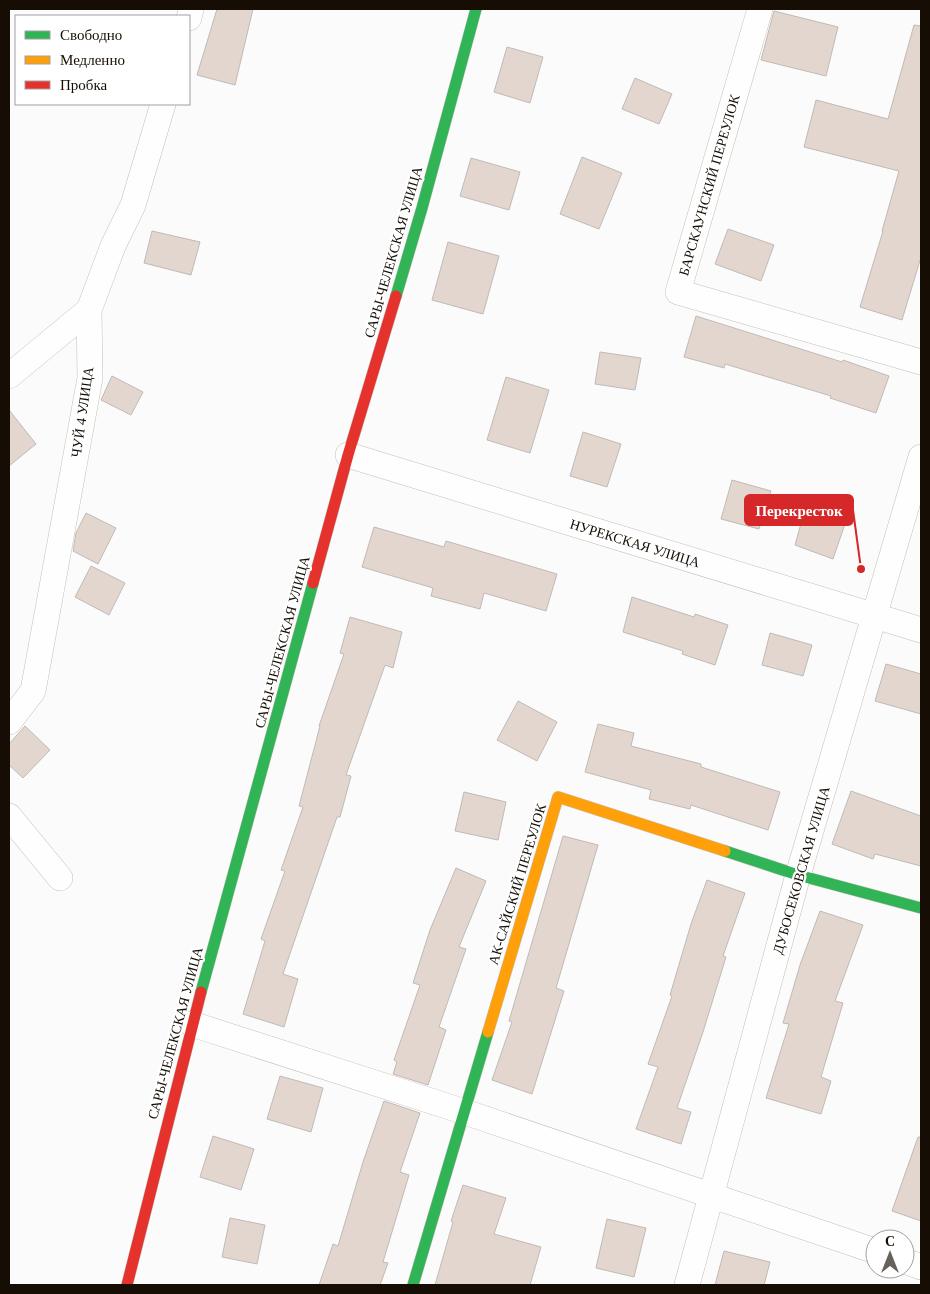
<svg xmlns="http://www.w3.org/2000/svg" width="930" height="1294" font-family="'Times New Roman',serif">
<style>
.building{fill:#e3d6ce;stroke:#c0bab7}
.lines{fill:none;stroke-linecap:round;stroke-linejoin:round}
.street-casing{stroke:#c4c0bb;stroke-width:26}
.fast-casing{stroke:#c4c0bb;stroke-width:12}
.slow-casing{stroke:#c4c0bb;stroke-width:12}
.jam-casing{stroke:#c4c0bb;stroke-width:12}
.street{stroke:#fefefe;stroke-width:25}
.fast{stroke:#30b455;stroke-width:11}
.slow{stroke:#ff9f0a;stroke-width:11}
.jam{stroke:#e5322d;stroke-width:11}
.labels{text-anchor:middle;stroke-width:4.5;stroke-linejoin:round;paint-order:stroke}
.street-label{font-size:14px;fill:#160e05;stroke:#fff}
.leader{fill:none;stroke:#d62828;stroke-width:2}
.callout-dot{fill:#d62828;stroke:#fff;stroke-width:2}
.callout{fill:#d62828;stroke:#d62828;stroke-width:2}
.callout-label{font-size:15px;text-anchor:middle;font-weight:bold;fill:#fff}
</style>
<rect width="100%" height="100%" fill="#fbfbfb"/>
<path class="building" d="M217 9H253L235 85 197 75Z
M774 11 838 27 826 76 761 60Z
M914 25 921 26V257L902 320 860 307 883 231H882L899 171 804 147 816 100 888 119Z
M507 47 543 57 530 103 494 92Z
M635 78 672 94 659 124 622 109Z
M582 157 622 173 599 229 560 214Z
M471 158 520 172 509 210 460 196Z
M728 229 774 245 761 281 715 264Z
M152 231 200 242 191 275 144 263Z
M448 242 499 256 483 314 432 300Z
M696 316 842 362 843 360 889 376 876 413 830 398 831 396 725 364 724 368 684 357Z
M600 352 641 358 635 390 595 384Z
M112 376 143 392 131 415 101 400Z
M506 377 549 390 530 453 487 440Z
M9 410 36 444 9 466Z
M583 432 621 444 607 487 570 476Z
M732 480 771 491 759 529 721 519Z
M805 509 845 524 833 559 795 545Z
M86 513 116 528 98 564 73 551 76 533Z
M374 527 444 547 446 541 557 574 546 611 484 593 480 609 431 596 433 588 362 567Z
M91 566 125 583 109 615 75 597Z
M632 597 694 617 695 614 728 625 715 665 682 654 683 651 623 632Z
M350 617 402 632 393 668 385 665 346 775 351 776 340 817H337L283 974 298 979 284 1027 243 1014 265 941 261 939 285 871 281 870 303 807 299 806 320 726H319L344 654 340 653Z
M770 633 812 645 803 676 762 665Z
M886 664 921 674V714L875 701Z
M518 701 557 722 537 761 497 740Z
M598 724 634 733 631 746 701 764V767L780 792 768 830 691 805 690 809 649 799 651 790 585 772Z
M25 726 50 750 23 778 9 765V744Z
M851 791 921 816V866L875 854 873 859 832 844Z
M464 792 506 802 498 840 455 831Z
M563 836 598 845 556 988 564 991 532 1094 492 1080 512 1022 509 1021Z
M456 868 486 881 459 947 466 949 439 1027 446 1030 428 1085 393 1074 397 1062 394 1060 420 985 413 983 430 930Z
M707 880 745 893 723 956 726 957 703 1032 677 1108 691 1112 681 1144 636 1129 658 1067 648 1064 672 996 670 995 691 924Z
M820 911 863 925 835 1001 843 1003 821 1077 831 1081 821 1114 766 1098 789 1024 783 1023 800 965Z
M280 1076 323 1088 311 1132 267 1119Z
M384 1101 420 1113 400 1172 409 1175 383 1262 388 1263 380 1285H319L333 1244 338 1246 363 1162Z
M213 1136 254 1149 241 1190 200 1177Z
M918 1137H921V1221L892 1211Z
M463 1185 506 1198 494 1234 541 1247 530 1285H435L453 1222 451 1221Z
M230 1218 265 1225 257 1264 222 1257Z
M607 1219 646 1228 634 1277 596 1268Z
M724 1251 770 1262 764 1285H715Z"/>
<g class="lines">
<defs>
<path id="street" d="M760 9 678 292 921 362
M189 18 191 9
M9 376 89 310
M348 455 921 630
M9 722 33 691 90 378 89 310 113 246 133 205 163 104
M9 816 60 878
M192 1024 465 1112 875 1251
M905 1261 921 1267
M687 1285 798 875 921 457"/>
<path id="fast" d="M396 296 422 208 476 9
M725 851 798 875 921 908
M201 992 313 583
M413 1285 488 1032"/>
<path id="slow" d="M488 1032 558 797 725 851"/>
<path id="jam" d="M313 583 348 455 396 296
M127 1285 201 992"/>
</defs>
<use href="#street" class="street-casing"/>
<use href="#fast" class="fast-casing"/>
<use href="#slow" class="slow-casing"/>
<use href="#jam" class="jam-casing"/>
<use href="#street" class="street"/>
<use href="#fast" class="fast"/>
<use href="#slow" class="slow"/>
<use href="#jam" class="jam"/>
</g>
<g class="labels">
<g class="street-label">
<text transform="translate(709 185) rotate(-74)" y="5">БАРСКАУНСКИЙ ПЕРЕУЛОК</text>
<text transform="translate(393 252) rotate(-74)" y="5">САРЫ-ЧЕЛЕКСКАЯ УЛИЦА</text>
<text transform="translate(82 412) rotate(-82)" y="5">ЧУЙ 4 УЛИЦА</text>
<text transform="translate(635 543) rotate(17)" y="5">НУРЕКСКАЯ УЛИЦА</text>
<text transform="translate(282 642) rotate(-75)" y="5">САРЫ-ЧЕЛЕКСКАЯ УЛИЦА</text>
<text transform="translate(801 870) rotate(-74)" y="5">ДУБОСЕКОВСКАЯ УЛИЦА</text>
<text transform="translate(517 884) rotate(-73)" y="5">АК-САЙСКИЙ ПЕРЕУЛОК</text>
<text transform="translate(175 1033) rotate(-75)" y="5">САРЫ-ЧЕЛЕКСКАЯ УЛИЦА</text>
</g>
</g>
<path class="leader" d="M861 569L853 510"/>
<circle class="callout-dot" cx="861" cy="569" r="5"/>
<rect class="callout" x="745" y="495" width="108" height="30" rx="5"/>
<g class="callout-label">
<text x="799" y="516">Перекресток</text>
</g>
<rect width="930" height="1294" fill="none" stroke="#160e05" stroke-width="20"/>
<rect x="15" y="15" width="175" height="90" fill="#ffffff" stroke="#a29f9b"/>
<rect x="25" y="31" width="25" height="8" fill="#30b455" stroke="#a29f9b"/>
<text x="60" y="40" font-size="15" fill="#160e05">Свободно</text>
<rect x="25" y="56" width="25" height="8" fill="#ff9f0a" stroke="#a29f9b"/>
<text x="60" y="65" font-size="15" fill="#160e05">Медленно</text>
<rect x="25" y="81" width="25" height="8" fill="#e5322d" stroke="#a29f9b"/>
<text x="60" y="90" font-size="15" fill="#160e05">Пробка</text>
<g transform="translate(890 1254)"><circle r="24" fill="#ffffff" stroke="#a29f9b"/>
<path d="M0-4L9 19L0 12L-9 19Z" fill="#66615b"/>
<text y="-8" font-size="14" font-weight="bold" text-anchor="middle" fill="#160e05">С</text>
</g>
</svg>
